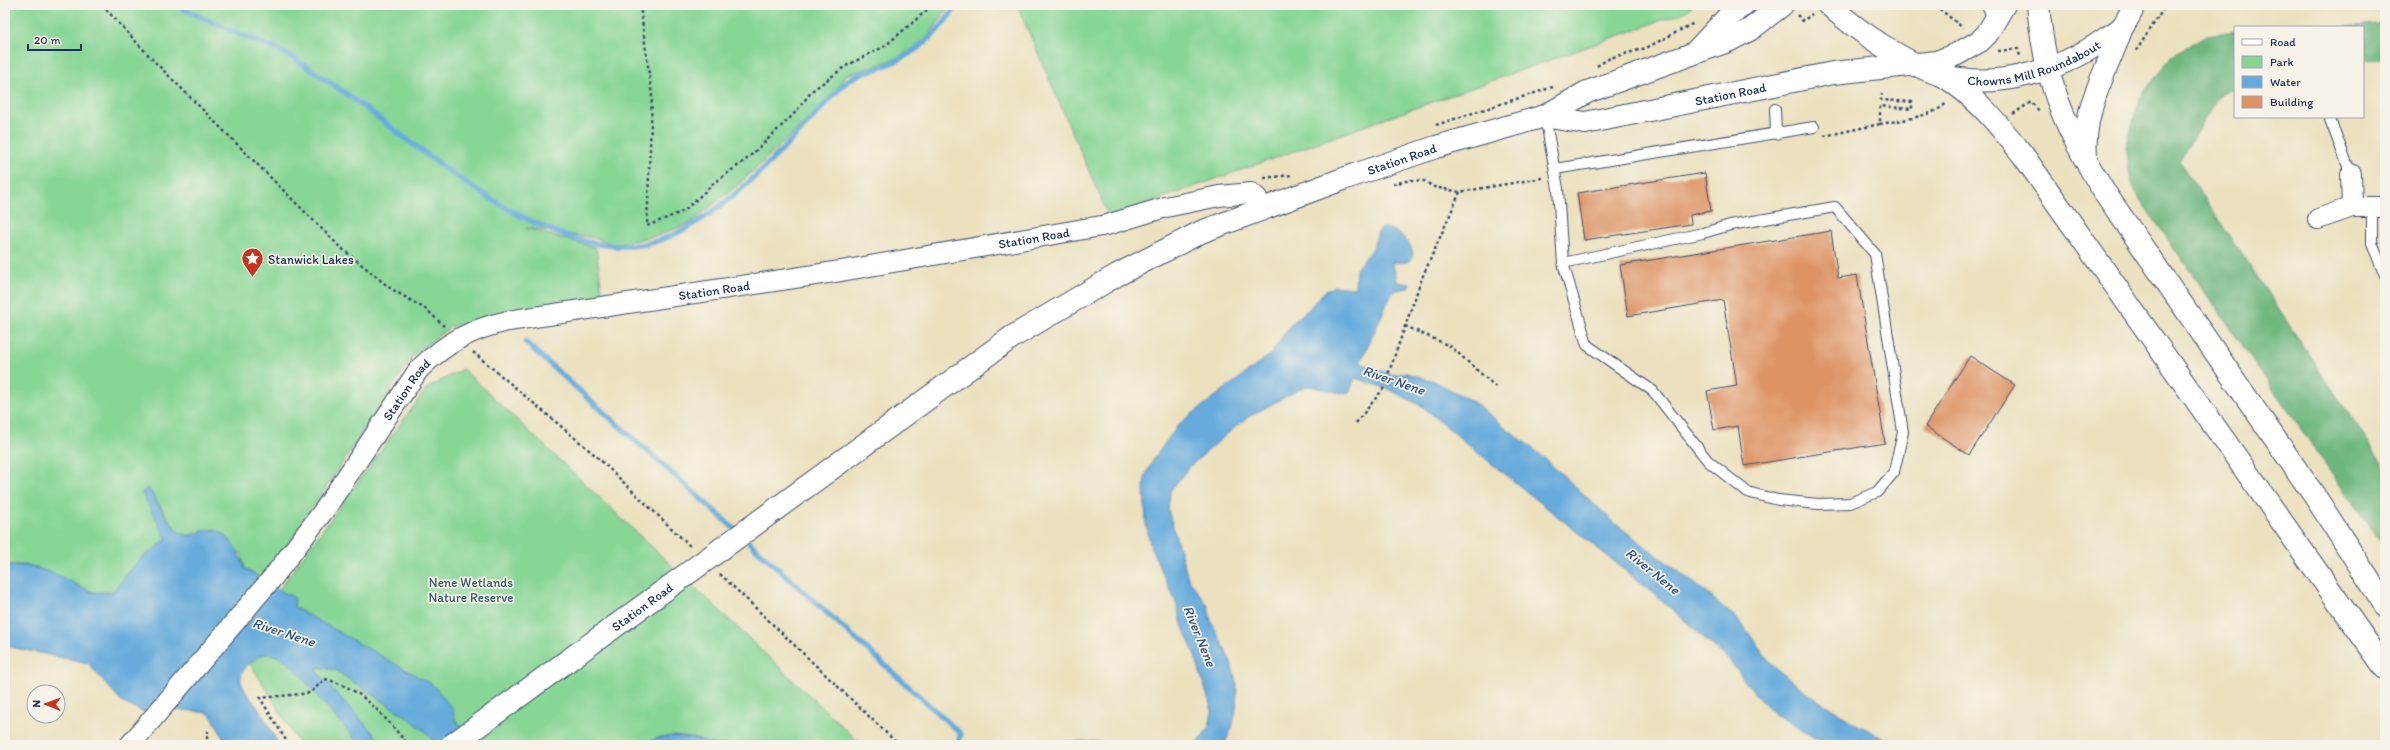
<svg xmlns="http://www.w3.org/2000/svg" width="2390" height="750" font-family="Itim,sans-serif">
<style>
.green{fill:#87d696;stroke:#51827a}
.forest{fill:#6db77f;stroke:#44736e}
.water{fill:#66abdc;stroke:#406d9d}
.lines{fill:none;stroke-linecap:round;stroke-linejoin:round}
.stream{stroke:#66abdc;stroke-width:5.5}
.building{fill:#dd9364}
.lane-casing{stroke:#3a4a6d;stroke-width:12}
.street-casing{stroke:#3a4a6d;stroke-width:22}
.highway-casing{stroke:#3a4a6d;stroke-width:24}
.path{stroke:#3a4a6d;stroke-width:2.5;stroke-dasharray:3 3;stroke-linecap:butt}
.lane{stroke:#fff;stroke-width:10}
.street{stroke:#fff;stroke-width:20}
.highway{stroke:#fff;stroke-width:22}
.highway-bridge-casing{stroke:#3a4a6d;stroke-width:24;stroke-linecap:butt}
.highway-bridge{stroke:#fff;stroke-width:22}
.labels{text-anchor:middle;stroke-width:3.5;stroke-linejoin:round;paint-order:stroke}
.street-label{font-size:13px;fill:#1b2f5e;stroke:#f7f3e8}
.poi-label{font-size:13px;fill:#1b2f5e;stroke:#f7f3e8;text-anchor:start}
.park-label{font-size:13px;fill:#36596c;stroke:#f7f3e8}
.water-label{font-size:14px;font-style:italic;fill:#325484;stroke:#f7f3e8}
</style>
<rect width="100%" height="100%" fill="#f7f3e8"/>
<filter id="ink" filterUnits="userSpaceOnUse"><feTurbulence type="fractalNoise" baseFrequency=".025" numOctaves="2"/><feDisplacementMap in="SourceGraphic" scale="8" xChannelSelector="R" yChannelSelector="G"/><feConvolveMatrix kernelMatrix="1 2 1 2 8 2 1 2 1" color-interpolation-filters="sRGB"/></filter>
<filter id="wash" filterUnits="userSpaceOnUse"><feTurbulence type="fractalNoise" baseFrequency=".012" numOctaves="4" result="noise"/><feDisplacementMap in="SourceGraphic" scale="16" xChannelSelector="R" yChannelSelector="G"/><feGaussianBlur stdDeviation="0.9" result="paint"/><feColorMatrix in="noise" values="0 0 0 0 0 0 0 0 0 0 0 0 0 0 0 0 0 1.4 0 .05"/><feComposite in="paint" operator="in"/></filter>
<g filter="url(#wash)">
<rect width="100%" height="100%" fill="#ebe1bf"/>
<path class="green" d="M5 5H949C942 16 934 31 924 40 902 60 872 67 845 75L832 97 739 184 690 223 659 235 615 245 595 238 526 228 596 248 603 298 484 317 451 327 415 353 265 580 245 569 242 555 214 529 188 536 178 532 147 487 167 539C153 549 139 559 128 573 124 579 120 589 113 592 94 600 52 572 32 566 24 564 14 565 5 565Z
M1017 5H1693L1685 12 1109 217Z
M463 369 862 745H300L257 674 233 642 278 591 427 388Z"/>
<path class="forest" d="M2385 23V59L2363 60V27H2345Z
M2235 31V89L2221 93 2179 161 2385 468V549L2132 188 2126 147 2139 99 2172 56 2207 35Z"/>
<path class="water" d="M1382 228C1400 227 1424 255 1407 262 1403 263 1396 262 1392 262L1398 282 1410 284 1408 288 1397 290 1391 295 1360 363 1393 375 1406 373 1434 381 1472 401 1541 455 1617 525 1707 593 1741 623 1773 666 1811 696 1856 724 1899 745H1827L1775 714 1755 694 1730 661 1656 595 1477 452 1422 406 1388 389 1355 378 1350 391 1346 394 1309 386 1298 390 1250 416 1234 428 1189 467 1170 491 1168 510 1188 578 1208 606 1211 621 1230 660 1237 684 1236 710 1232 728 1224 745H1190L1197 742 1209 728 1212 711 1194 653 1183 627 1175 600 1151 548 1146 524 1144 489 1145 476 1155 457 1179 424 1270 355 1292 323 1309 309 1324 292 1335 286 1355 288 1356 269 1373 248 1378 232Z
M147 487C154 496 171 527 179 532 191 541 201 528 214 530 228 531 242 557 245 569 262 578 277 590 295 598L294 607 433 685 453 709 454 717 464 732 477 745H436L427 733 410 719 335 670 318 667 316 671 384 745H360C344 726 327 707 310 687 303 679 295 667 286 661 278 655 266 651 258 657 229 677 242 686 258 708 266 719 272 733 279 745H226C221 734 216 722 209 713L184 710 144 712 123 703 88 663 5 646V565L31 566 58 575 91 592H112L139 560 167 539 142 493Z
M673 736 693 738 717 745H637L658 738Z
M1090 741 1125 745H1048L1063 742Z"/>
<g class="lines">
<path class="stream" d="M174 5C196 14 217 25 239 34 257 42 278 48 295 59 320 75 344 92 368 110 438 162 561 269 654 242 721 223 795 137 841 87 852 74 867 73 882 67 918 53 936 36 957 5
M525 342 738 532
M744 538 961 734 957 745"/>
</g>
<g id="blocks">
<path class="building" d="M1705 173 1711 211 1690 215 1691 224 1584 240 1577 193Z
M1831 231 1838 278 1857 275 1885 443 1744 466 1738 426 1714 430 1707 391 1737 386 1723 300 1628 316 1620 265Z
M1970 356 2015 385 1969 455 1925 426Z"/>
</g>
</g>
<g filter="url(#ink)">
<use href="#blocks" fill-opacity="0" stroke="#3a4a6d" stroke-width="1"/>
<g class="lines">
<defs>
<path id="lane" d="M1987 5 1994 21
M1775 109 1776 134
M1545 116 1558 189 1563 263 1587 345 1653 391 1708 461 1747 492 1778 500 1818 504 1850 503 1877 492 1894 472 1903 432 1875 254 1835 207 1730 225 1703 233 1563 263
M2329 117 2351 174
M1555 169 1814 127
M2372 207V243L2385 276"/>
<g id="street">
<path d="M2351 174 2352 207"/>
<path d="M2318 219 2352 207H2385"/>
<path id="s1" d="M130 745 274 576 325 509 419 369C446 343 471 329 508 321L841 271 1107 225 1166 207 1219 196 1251 193 1257 198 1261 209"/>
</g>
<g id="highway">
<path id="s2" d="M1829 5C1856 30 1907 65 1942 75 1997 91 2061 70 2105 39 2111 35 2119 31 2123 26 2127 20 2131 12 2135 5"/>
<path d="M2038 5C2045 82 2063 124 2103 190L2316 498 2385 605"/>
<path d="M1697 50 1727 18 1743 5"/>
<path d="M1942 75C1976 96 1998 124 2023 155L2385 668"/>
<path id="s3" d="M1545 116 1585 123 1833 73 1937 62 1957 54 1980 41 1987 34 2004 5"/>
<path d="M2086 159C2082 107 2106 75 2122 27"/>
<path id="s4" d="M1012 337 1117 275 1201 232 1343 179 1436 147 1545 116 1587 92 1728 41 1751 29 1782 5"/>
</g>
</defs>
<use href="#lane" class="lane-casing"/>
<use href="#street" class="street-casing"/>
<use href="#highway" class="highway-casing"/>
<path class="path" d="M102 5 155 62 339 246 390 288 427 310 444 326
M640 5 652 96 647 226 684 211 714 183 747 159 793 115 813 90 846 66 885 46 933 5
M1935 5 1963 28
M2371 5 2385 7
M1797 15 1803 21 1812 14
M1998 51 2018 49 2020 56
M2136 51 2166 5
M1597 66 1610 58 1646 48 1694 23
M2013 114 2031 102 2040 112
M1880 124C1897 121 1936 116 1946 103
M1436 125 1553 87
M1824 136 1880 124V106L1912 109V102L1881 100 1882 94
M1264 178 1292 175
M1393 184 1411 180 1424 181 1434 187 1460 192 1542 178
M1405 326 1450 346 1496 387
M473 352 595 455 691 547
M1356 423 1383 389 1422 278 1460 192
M720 574 899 745
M206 745 208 731
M289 745 260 698 310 693 325 679C365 689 382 716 409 745"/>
<use href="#lane" class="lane"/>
<use href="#street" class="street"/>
<use href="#highway" class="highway"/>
<defs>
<g id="highway-bridge">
<path id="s5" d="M452 745 1012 337"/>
</g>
</defs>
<use href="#highway-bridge" class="highway-bridge-casing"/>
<use href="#highway-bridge" class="highway-bridge"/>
</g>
</g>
<defs>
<symbol id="sight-pin" viewBox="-11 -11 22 30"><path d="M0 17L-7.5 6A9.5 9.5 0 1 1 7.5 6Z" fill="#c8321e" stroke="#f7f3e8"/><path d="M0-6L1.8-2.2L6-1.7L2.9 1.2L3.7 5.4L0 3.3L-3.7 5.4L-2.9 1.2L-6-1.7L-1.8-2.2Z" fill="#fff"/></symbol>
</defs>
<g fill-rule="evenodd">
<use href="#sight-pin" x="240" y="246" width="25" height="34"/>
</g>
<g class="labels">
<g class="street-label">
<text dy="5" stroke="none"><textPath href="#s2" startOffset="229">Chowns Mill Roundabout</textPath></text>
<text dy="5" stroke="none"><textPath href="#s3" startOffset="189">Station Road</textPath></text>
<text dy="5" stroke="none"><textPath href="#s4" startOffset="430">Station Road</textPath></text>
<text dy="5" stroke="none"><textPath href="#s1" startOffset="1110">Station Road</textPath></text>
<text dy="5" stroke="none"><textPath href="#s1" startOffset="786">Station Road</textPath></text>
<text dy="5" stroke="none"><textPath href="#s1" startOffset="451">Station Road</textPath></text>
<text dy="5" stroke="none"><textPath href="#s5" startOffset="235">Station Road</textPath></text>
</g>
<g class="poi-label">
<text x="268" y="264">Stanwick Lakes</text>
</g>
<g class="park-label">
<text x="471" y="587">Nene Wetlands<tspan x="471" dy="15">Nature Reserve</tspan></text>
</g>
<g class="water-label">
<text transform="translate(1394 380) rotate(19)" y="5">River Nene</text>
<text transform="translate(1653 571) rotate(39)" y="5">River Nene</text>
<text transform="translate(284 632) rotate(18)" y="5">River Nene</text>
<text transform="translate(1200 636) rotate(68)" y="5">River Nene</text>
</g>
</g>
<rect width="2390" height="750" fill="none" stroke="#f7f3e8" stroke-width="20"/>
<rect x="2234" y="26" width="130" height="92" fill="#f7f3e8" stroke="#9fa5b1"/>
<rect x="2242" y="39" width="20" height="6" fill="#ffffff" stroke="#9fa5b1"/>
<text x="2270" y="46" font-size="12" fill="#1b2f5e">Road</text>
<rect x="2242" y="56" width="20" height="12" fill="#87d696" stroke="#9fa5b1"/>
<text x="2270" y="66" font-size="12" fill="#1b2f5e">Park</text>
<rect x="2242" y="76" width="20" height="12" fill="#66abdc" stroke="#9fa5b1"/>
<text x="2270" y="86" font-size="12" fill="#1b2f5e">Water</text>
<rect x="2242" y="96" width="20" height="12" fill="#dd9364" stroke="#9fa5b1"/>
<text x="2270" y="106" font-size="12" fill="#1b2f5e">Building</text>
<g transform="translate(46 704) rotate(271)"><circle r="19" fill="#f7f3e8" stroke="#9fa5b1"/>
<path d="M0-3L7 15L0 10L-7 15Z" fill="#c8321e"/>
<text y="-6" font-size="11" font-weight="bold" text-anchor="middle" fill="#1b2f5e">N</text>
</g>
<path d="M28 44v6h53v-6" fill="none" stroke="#1b2f5e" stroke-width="2"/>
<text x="34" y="44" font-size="12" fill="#1b2f5e" stroke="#f7f3e8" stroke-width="3" paint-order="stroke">20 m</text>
</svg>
